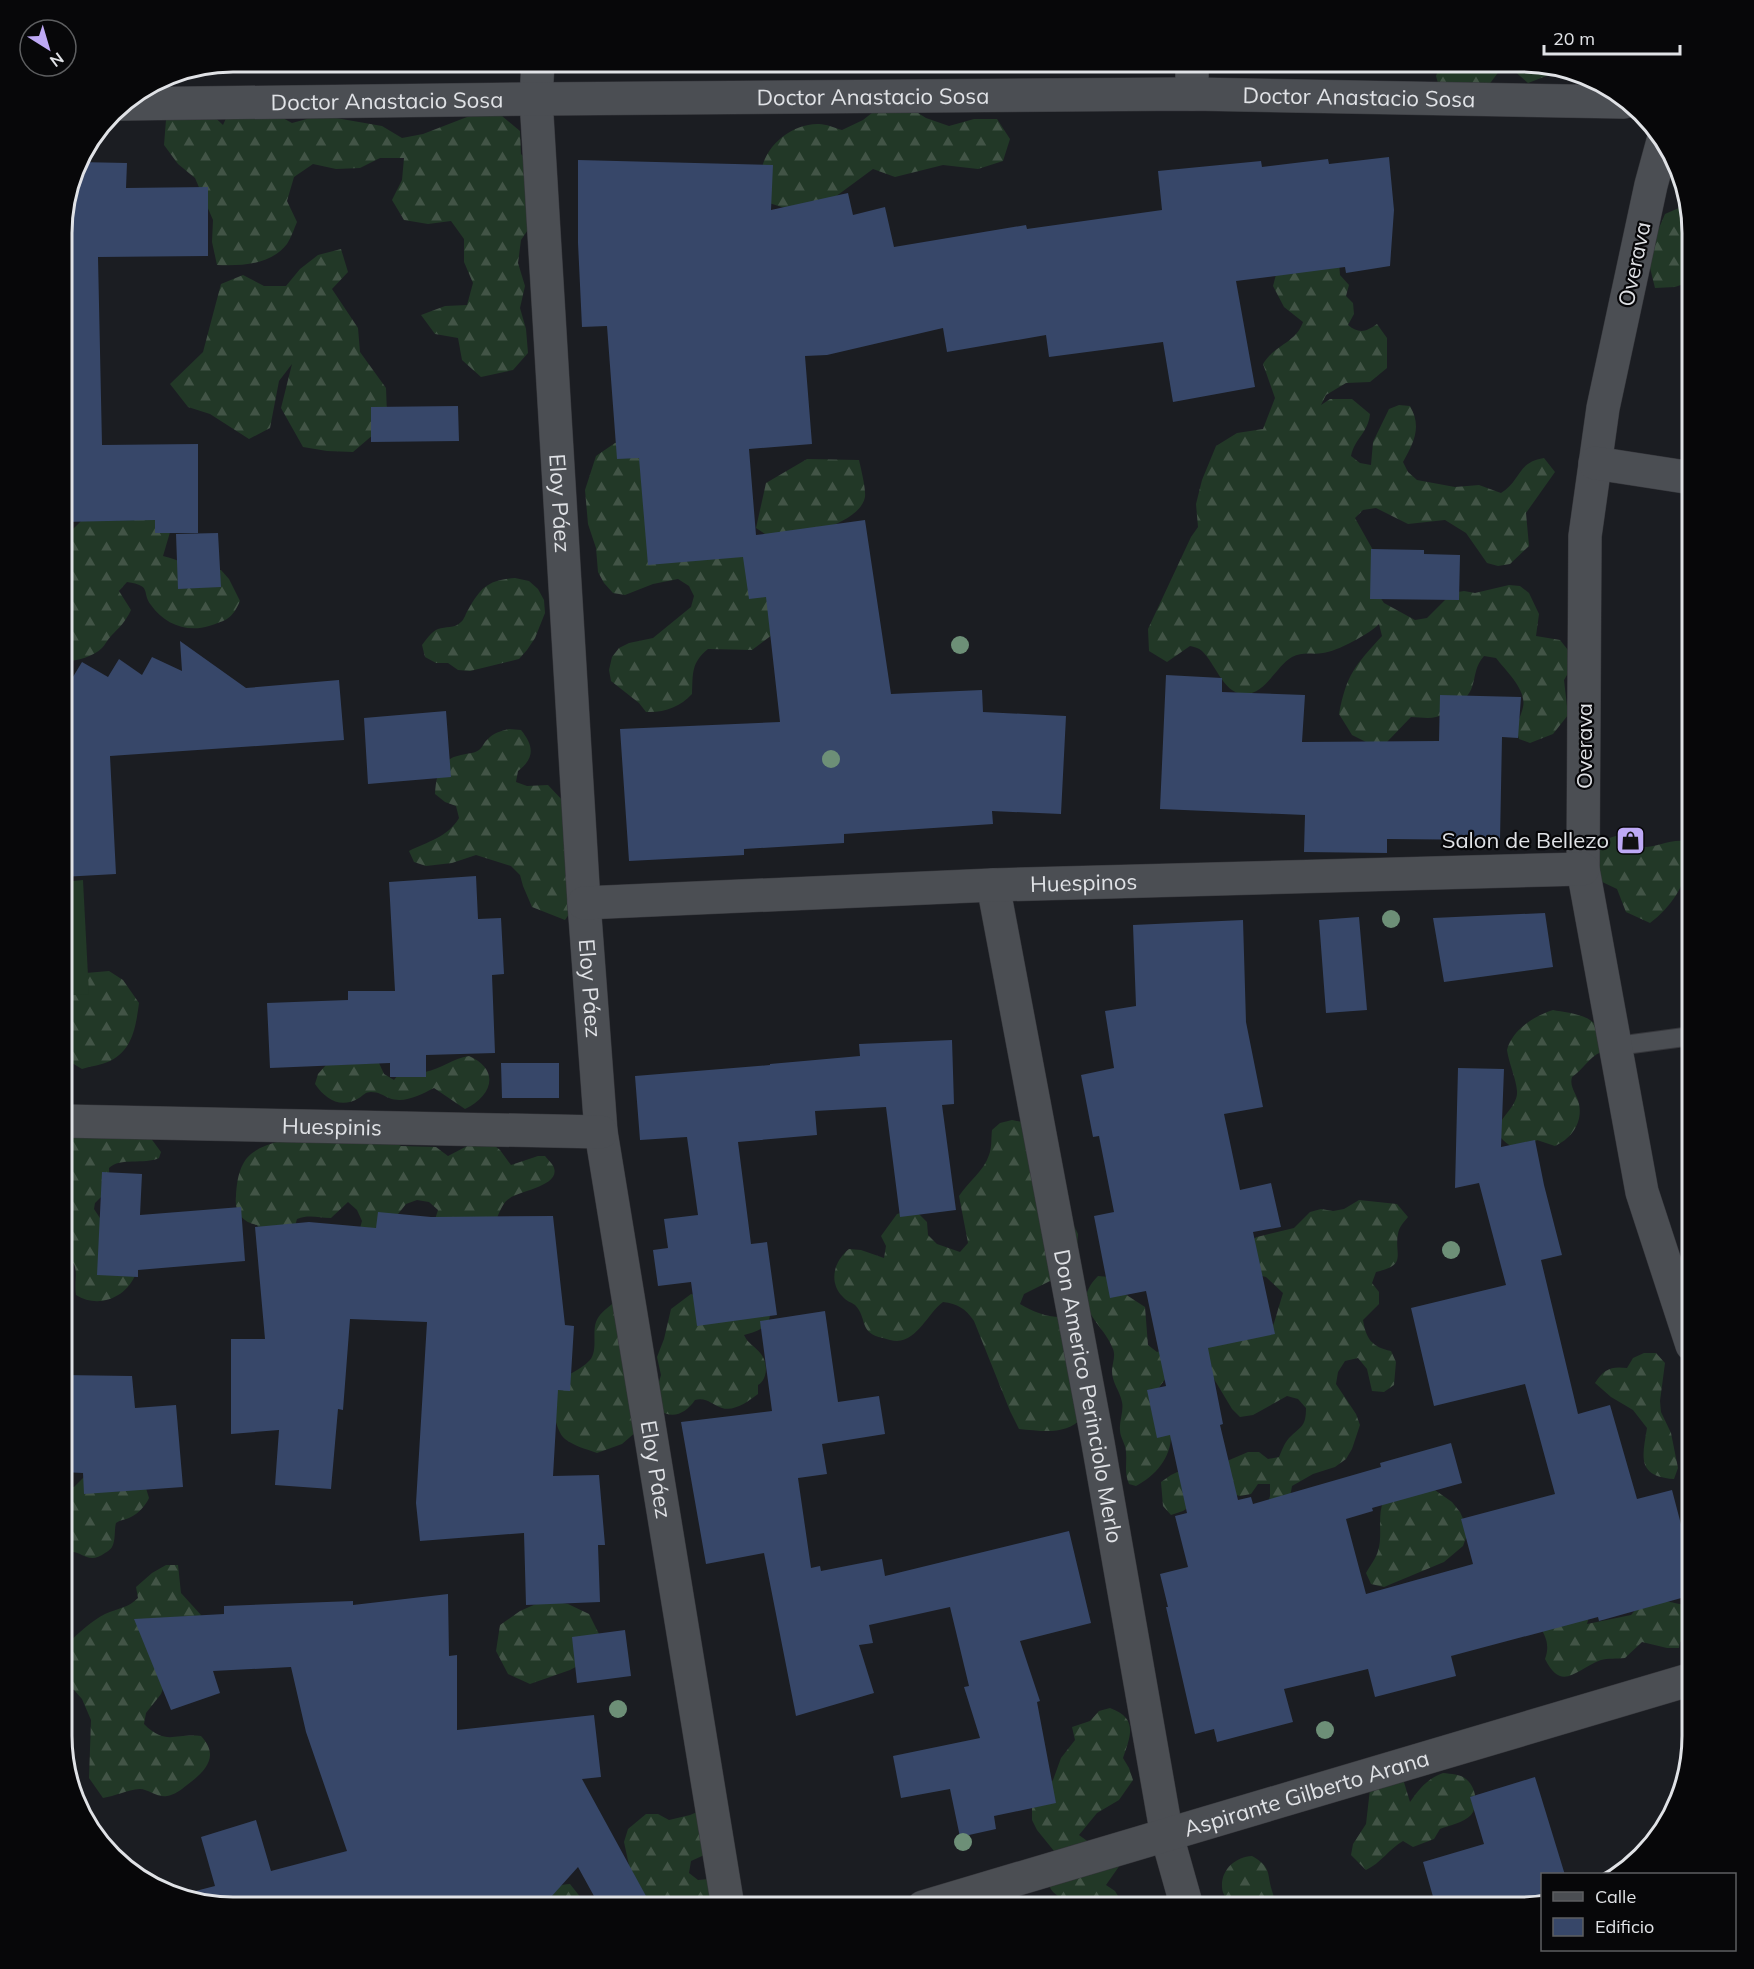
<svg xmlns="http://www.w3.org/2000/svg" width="1754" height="1969" font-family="Mulish,sans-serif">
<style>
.forest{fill:url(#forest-firs)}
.park{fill:#223827}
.building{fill:#374769}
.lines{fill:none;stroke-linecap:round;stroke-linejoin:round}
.lane-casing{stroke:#36373c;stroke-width:20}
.street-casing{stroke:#36373c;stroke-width:34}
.lane{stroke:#4b4e53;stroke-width:18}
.street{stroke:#4b4e53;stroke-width:33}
.tree{fill:#6d8f77}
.labels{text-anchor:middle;stroke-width:4.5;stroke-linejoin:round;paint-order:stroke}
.street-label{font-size:22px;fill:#e0e2e6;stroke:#070709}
.poi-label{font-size:22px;fill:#e0e2e6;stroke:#070709;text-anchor:end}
.rim{fill:none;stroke:#e0e2e6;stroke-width:3}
</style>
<defs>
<pattern id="forest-firs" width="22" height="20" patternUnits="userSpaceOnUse" patternTransform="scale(1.5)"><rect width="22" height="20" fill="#223827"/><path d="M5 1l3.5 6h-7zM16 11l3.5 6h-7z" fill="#425446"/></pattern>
</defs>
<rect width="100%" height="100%" fill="#1b1d22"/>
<path class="forest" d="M1441 62H1532L1558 69 1549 75 1528 83 1511 68 1500 70 1485 90 1439 87 1436 76Z
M233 103 272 112 292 123 314 117 336 118 382 126 402 138 423 134 480 112 502 116 520 131 521 154 537 171 534 221 521 240 518 263 525 286 520 308 526 329 528 353 513 370 481 377 462 360 458 338 435 334 421 315 445 306 467 305 473 283 464 262V239L451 221 428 224 404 220 392 200 402 180 404 158H380L360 168 336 169 313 164 294 177 287 201 297 222C294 229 291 238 287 244 271 265 241 266 217 265L212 242 213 220 195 178 178 164 164 145 166 120 185 106 207 110 223 125Z
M882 105 907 106 926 118 949 126 974 119H997L1010 139 1003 161 978 169 943 165 895 177 873 169 835 197 791 210 769 203C766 196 762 188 761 180 759 150 790 123 819 124 826 124 835 128 842 130L863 120Z
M1688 204 1692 233V281L1675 287 1655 288 1647 256 1665 214Z
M341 249 348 272 332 289 358 328 360 352 386 388 387 414 374 434 353 452 327 451 303 447 281 408 292 364 279 381 270 428 249 439 210 414 188 407 170 384 203 352 221 284 243 275 264 286H286L300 269 318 255Z
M1279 263H1339L1340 275 1349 285 1346 296 1353 303 1354 314 1348 325C1359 334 1366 332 1377 324L1387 338V368L1370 382 1346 383 1326 395 1321 405 1330 399H1352L1370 414C1368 433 1355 438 1351 456L1360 463 1371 465 1373 442 1389 409 1399 405 1410 406C1422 427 1414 442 1403 462L1408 472 1417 480 1455 487 1479 485 1501 493C1521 481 1517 462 1544 458L1555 472 1526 513 1529 546 1510 564 1498 566 1487 563 1466 533 1445 520 1408 524 1376 508 1363 510 1355 518 1378 559V594L1384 603 1415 620 1427 618 1452 593 1464 591 1475 593 1509 585 1520 586 1529 593 1539 614 1536 636 1560 640 1576 660 1564 680 1568 715 1553 734 1530 743 1519 739C1514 723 1520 721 1523 707 1527 690 1506 671 1496 658L1484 656C1475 666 1476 675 1472 687 1468 700 1449 714 1436 717 1428 719 1419 717 1411 717L1386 743 1372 745 1352 735 1339 714C1347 673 1355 666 1382 636L1379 624C1371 633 1336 652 1323 653 1312 655 1303 651 1292 657 1275 667 1265 696 1242 694 1223 692 1215 663 1202 651 1199 648 1194 647 1190 646L1167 662 1149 651 1148 629 1191 537 1198 527 1196 504 1202 480 1216 446 1237 433 1263 429 1275 398 1263 364C1274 345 1296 343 1303 322L1284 307 1273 286Z
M628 440 742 539 810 606 752 650 708 649C691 663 693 673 692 694 680 707 664 713 646 712L639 703 611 681 609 670 612 657 619 648 629 643 653 638 691 607 694 596 689 586 678 579 653 584 625 595 613 593 604 583 598 572 596 548 588 524 585 490 596 456 615 443Z
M807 459 859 460C861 469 866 489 865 497 860 524 800 536 777 542L756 528 766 483Z
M114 514 173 522 163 556C183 560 198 574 221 570L229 579 240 601C232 619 227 620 209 626 187 633 164 624 151 605 141 592 153 586 127 582L119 591 131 610C126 621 119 628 111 636 107 640 105 645 102 648 93 657 74 662 62 661V533L72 530 81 521Z
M515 578 529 581 538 589 544 600 545 613 535 638 527 650 519 659 470 671 458 670 448 663H436L425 657 422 645C426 640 431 632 438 629 446 626 454 629 461 622 464 620 466 613 468 610 481 587 488 580 515 578Z
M509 729 521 730C534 746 535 758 518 771L516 782 527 786 548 785 565 803 572 910 565 920 532 907 523 886 520 875 511 866 476 855 452 863 426 866 414 862 409 851C427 842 448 837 459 818L456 806 445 802 435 794C436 775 440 759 461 755 468 753 473 754 479 750 483 747 484 742 488 739 493 733 501 731 509 729Z
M1619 835 1630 838 1637 847C1655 849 1668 839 1685 841 1695 873 1675 904 1650 923L1626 912 1617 889 1596 879 1597 846 1606 839Z
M109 971 123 980 139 1003C136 1025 133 1050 110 1061 102 1065 91 1066 82 1069L62 1057V975Z
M1553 1010C1567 1013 1595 1014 1599 1032 1601 1038 1601 1045 1601 1052 1589 1057 1583 1070 1572 1077 1569 1087 1577 1094 1579 1104 1583 1123 1571 1139 1555 1146L1537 1140 1532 1144 1513 1147C1477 1127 1519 1113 1517 1091 1516 1078 1509 1064 1507 1050 1512 1030 1534 1016 1553 1010Z
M469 1056C501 1070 492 1096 465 1109L434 1088C420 1095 404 1104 389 1098 382 1095 379 1092 371 1092 365 1092 364 1095 359 1098 341 1109 326 1100 315 1084L318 1074 326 1065 379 1063 384 1074 394 1080 401 1071C408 1072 417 1073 425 1072 441 1069 453 1058 469 1056Z
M62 1108 150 1137 161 1152 159 1158C144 1165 120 1157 109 1168L110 1188 95 1203 94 1209 136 1273C127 1298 98 1309 76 1295 73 1275 83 1266 62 1252Z
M1012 1120 1022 1122 1078 1234 1077 1247 1054 1279 1024 1294 1020 1304C1034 1312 1048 1318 1064 1317L1083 1417C1066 1436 1042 1431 1019 1429L1010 1411 974 1321C965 1308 958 1304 943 1302 928 1313 918 1340 897 1341 893 1341 887 1339 883 1338 858 1333 868 1318 855 1305 851 1302 846 1301 843 1297 828 1282 834 1261 849 1249L861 1250 884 1258 886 1246 881 1236 897 1214 907 1211 918 1213 927 1222 928 1235 937 1244 960 1252 968 1243 959 1196C968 1182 984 1171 989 1155 992 1148 991 1138 992 1130L1000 1123Z
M381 1134 401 1146 436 1147 448 1156 471 1144 495 1146 500 1150 511 1165 538 1156H545C548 1160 553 1164 554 1168 560 1186 519 1191 510 1198 503 1202 500 1211 497 1218L431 1232 438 1210 429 1202 417 1200 406 1204 398 1214 356 1242 362 1221 357 1210 348 1202 331 1218C318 1218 310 1214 297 1219L290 1243 264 1236 257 1225C242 1222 234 1212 236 1196 237 1181 239 1164 251 1154 277 1132 347 1135 381 1134Z
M1359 1200 1397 1204 1408 1217C1403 1223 1399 1227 1398 1234 1394 1255 1408 1265 1376 1272L1372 1283 1379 1292V1304L1363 1320C1366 1339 1372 1347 1391 1351L1396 1362 1394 1385 1384 1392 1372 1391 1367 1369 1358 1358 1345 1361 1338 1372 1336 1384 1356 1414 1360 1425 1352 1449 1346 1459 1335 1467 1313 1474 1292 1486 1290 1497 1264 1517 1270 1496V1484H1258L1251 1494 1240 1496 1216 1490 1183 1511 1171 1515 1163 1506 1161 1482 1171 1475 1192 1465 1227 1461 1248 1452H1259L1268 1459 1279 1457C1282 1450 1284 1444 1289 1438 1301 1426 1306 1427 1306 1408L1298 1399 1287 1396 1253 1415 1240 1417 1232 1409 1214 1379 1195 1365 1170 1373 1156 1391C1161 1404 1170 1419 1171 1433 1172 1457 1156 1475 1136 1486L1129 1484C1124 1472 1127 1464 1126 1452 1126 1444 1120 1438 1120 1430 1119 1421 1124 1411 1122 1402 1120 1391 1112 1383 1112 1371 1112 1363 1116 1357 1113 1349 1103 1322 1068 1306 1098 1276L1109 1277 1125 1294 1145 1307 1148 1345 1157 1352 1168 1348 1269 1333 1274 1323 1283 1293 1266 1277 1254 1274 1247 1242 1257 1237 1294 1228 1310 1212 1321 1209 1333 1211 1344 1209Z
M691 1294 770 1315C769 1328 755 1332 744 1335 748 1344 755 1346 761 1354 768 1363 768 1379 758 1385V1394C749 1401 734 1412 722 1408 712 1405 707 1397 695 1400 686 1413 673 1420 659 1410L651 1419 622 1444 597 1453C586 1449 574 1446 565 1439 554 1430 552 1399 549 1384 561 1378 580 1371 590 1360 598 1350 592 1333 596 1322 598 1315 606 1309 612 1304L623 1307 630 1368 625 1379 632 1388 654 1399 661 1375 657 1357 664 1339 671 1309Z
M1644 1353H1656L1665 1363 1660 1401 1661 1412 1671 1433 1678 1468 1674 1479C1637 1476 1642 1458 1647 1428L1633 1410 1611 1397 1595 1383C1604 1369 1611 1366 1627 1368L1633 1358Z
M92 1469 145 1485 149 1498C146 1505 138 1514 131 1517 125 1520 122 1519 116 1523 114 1530 116 1540 112 1547 111 1549 107 1552 105 1553 83 1570 74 1535 62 1564V1487H74Z
M1432 1488 1452 1502 1460 1512 1465 1523 1467 1535 1463 1546 1444 1562 1384 1587 1371 1584 1366 1573C1370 1566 1376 1558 1378 1551 1383 1535 1377 1518 1383 1502Z
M166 1565H178L181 1593 201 1615 185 1630 161 1694 146 1713 144 1724C166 1746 174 1733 201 1736 220 1756 206 1771 187 1785 181 1790 174 1795 167 1796 158 1798 148 1789 140 1789 127 1790 115 1796 103 1798L89 1778 91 1720 82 1699 74 1690 62 1683C62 1674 60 1664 62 1655 63 1644 94 1619 105 1614 118 1608 128 1608 138 1598L136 1587 152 1573Z
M545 1600 568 1604 589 1614 599 1634 591 1659 570 1670 530 1684 508 1674 496 1651 500 1625 520 1611Z
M1661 1600 1684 1605 1692 1613V1637L1680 1642 1679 1648H1667L1642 1642 1625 1658C1617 1659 1607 1658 1601 1660 1576 1669 1562 1693 1545 1659 1550 1645 1546 1638 1540 1626L1593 1601 1587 1624 1631 1615 1639 1606Z
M1110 1708C1138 1718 1131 1735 1123 1758L1129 1768 1133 1780 1119 1800 1097 1813 1079 1835 1120 1865 1106 1885 1115 1891 1121 1901 1119 1907H1074C1069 1901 1065 1900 1058 1896 1041 1885 1049 1866 1054 1851L1037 1830 1032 1820V1807L1053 1780 1061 1758 1075 1740 1072 1727 1090 1721 1099 1711Z
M1443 1773C1451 1774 1460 1774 1466 1779 1476 1787 1479 1805 1471 1815 1463 1823 1450 1825 1440 1829L1434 1839 1413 1847 1403 1841C1389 1849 1381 1863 1366 1870L1351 1855 1353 1844 1366 1824 1370 1789 1403 1779 1410 1802C1420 1788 1427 1779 1443 1773Z
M702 1810 713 1851 691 1861 689 1873 698 1880 731 1877 725 1907H603L608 1906 632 1879 624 1842 628 1829 646 1814H658L669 1820 690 1815Z
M1252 1856C1273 1868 1266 1874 1273 1894 1274 1899 1278 1903 1280 1907H1234C1229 1902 1222 1895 1222 1887 1221 1869 1236 1857 1252 1856Z
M570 1884 585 1903 592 1907H533C544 1894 551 1885 570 1884Z"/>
<path class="park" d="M83 880 89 994 62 996V882Z"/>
<path class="building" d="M1389 157 1394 210 1390 266 1346 273 1345 267 1236 281 1255 387 1173 402 1163 342 1049 357 1046 335 947 352 943 328 827 355 805 356 812 444 749 449 756 535 865 520 891 694 982 690 983 712 1066 716 1061 814 992 811 993 824 844 834V843L744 849V855L629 861 620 729 780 722 766 597 749 599 743 557 648 565 639 458 617 459 607 326 582 327 578 243V160L773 165 771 210 848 193 853 215 885 207 894 247 1026 225 1027 229 1162 210 1158 171 1261 161 1262 167 1328 159 1329 164Z
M78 162 127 163 126 188 208 187V256L98 257 102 445 198 444V533H155V520L62 522V222Z
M458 406 459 441 371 442V407Z
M218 533 221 587 178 589 176 534Z
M1371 549 1424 550V554L1460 555 1459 600 1370 599Z
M180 641 246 688 339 680 344 740 110 756 116 874 62 877V695L82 662 108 677 119 659 142 675 152 657 182 671Z
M1166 675 1222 678V692L1305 695 1302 742 1439 741 1440 695 1521 697 1518 738 1502 737 1500 840 1387 839V853L1304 852 1305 815 1160 809Z
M446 711 451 777 368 784 364 718Z
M476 876 478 919 501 918 504 974 492 975 495 1053 426 1055V1077H390V1063L270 1068 267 1003 348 1000V991H395L389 882Z
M1545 913 1553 967 1444 982 1433 918Z
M1359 917 1367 1010 1326 1013 1319 920Z
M1243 920 1246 1022 1263 1107 1224 1114 1240 1190 1271 1183 1281 1227 1253 1232 1275 1334 1208 1348 1223 1424 1220 1425 1238 1500 1251 1497 1253 1504 1381 1467 1380 1463 1451 1443 1462 1483 1372 1508 1373 1511 1346 1519 1366 1594 1473 1564 1461 1519 1555 1494 1525 1384 1434 1406 1411 1308 1506 1285 1479 1183 1455 1188 1458 1068 1504 1069 1501 1147 1535 1140 1544 1185 1562 1255 1541 1260 1578 1414 1610 1405 1637 1499 1672 1490 1683 1532 1692 1529V1595L1599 1621 1598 1617 1451 1656 1456 1676 1375 1697 1368 1669 1284 1689 1293 1722 1217 1742 1214 1729 1195 1734 1166 1607H1168L1160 1574 1188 1567 1175 1516 1187 1513 1170 1435 1157 1438 1147 1390 1166 1386 1146 1291 1110 1298 1094 1216 1114 1212 1099 1136 1093 1137 1081 1075 1114 1068 1105 1011 1136 1006 1133 925Z
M952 1040 954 1104 942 1105 956 1210 900 1217 886 1107 815 1111 817 1135 738 1142 751 1244 767 1242 777 1315 697 1326 691 1282 658 1286 653 1250 668 1248 664 1219 698 1215 687 1137 640 1140 635 1076 770 1065V1064L860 1056 859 1044Z
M501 1063H559V1098H502Z
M102 1172 142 1174 140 1215 241 1207 245 1261 138 1270V1277L97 1275Z
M378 1212 431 1217 553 1216 565 1325 574 1326 570 1391 558 1390 553 1476 599 1475 605 1545H598L600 1602 526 1605 524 1533 420 1541 416 1503 427 1322 350 1319 343 1410 338 1409 331 1489 275 1485 279 1430 231 1434V1339H265L255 1227 309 1222 376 1228Z
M825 1311 838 1402 879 1396 885 1434 822 1444 827 1474 798 1478 811 1568 820 1566 821 1571 882 1559 885 1576 1069 1531 1091 1623 1020 1641 1040 1701 1037 1702 1056 1803 994 1816 996 1829 960 1837 950 1789 901 1798 893 1756 980 1738 964 1687 969 1686 950 1607 869 1625 873 1643 859 1645 874 1693 796 1716 764 1553 706 1564 681 1422 772 1411 760 1321Z
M62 1375 132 1376 135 1408 176 1405 183 1487 84 1494 83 1473 62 1472Z
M448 1594 449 1656 457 1655V1730L594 1715 601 1777 582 1779 646 1896 624 1907H600L578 1867 542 1907H233L180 1895 215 1886 201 1837 256 1820 271 1871 347 1851 306 1732 291 1667 213 1671 220 1693 171 1710 134 1619 224 1614V1606L353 1601V1605Z
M625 1630 631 1676 577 1683 572 1637Z
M1535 1777 1565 1875H1542V1904L1521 1907H1436L1423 1862 1484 1844 1470 1797Z"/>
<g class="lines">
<defs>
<path id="lane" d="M1617 1046 1692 1036"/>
<g id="street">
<path id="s1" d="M538 62 536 99 584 903 601 1132 728 1907"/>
<path d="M1192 62V94"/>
<path id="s2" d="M120 104 536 99 1192 94 1624 102"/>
<path d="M1663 141 1651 185 1603 408 1585 536 1583 869 1642 1192 1692 1345"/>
<path d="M1595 463 1692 478"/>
<path id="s3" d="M993 885 1098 1443 1167 1836 1187 1907"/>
<path id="s4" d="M584 903 993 885 1583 869"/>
<path id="s5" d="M62 1121 601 1132"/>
<path id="s6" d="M923 1907 1692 1679"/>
</g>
</defs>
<use href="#lane" class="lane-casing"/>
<use href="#street" class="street-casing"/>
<use href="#lane" class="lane"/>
<use href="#street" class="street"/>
</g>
<g class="tree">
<circle cx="960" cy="645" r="9"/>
<circle cx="831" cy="759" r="9"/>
<circle cx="1391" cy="919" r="9"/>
<circle cx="1451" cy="1250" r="9"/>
<circle cx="618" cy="1709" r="9"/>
<circle cx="1325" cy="1730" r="9"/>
<circle cx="963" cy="1842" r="9"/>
</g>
<defs>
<symbol id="shop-square" viewBox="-11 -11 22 22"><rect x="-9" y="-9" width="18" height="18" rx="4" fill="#bea9f5" stroke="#070709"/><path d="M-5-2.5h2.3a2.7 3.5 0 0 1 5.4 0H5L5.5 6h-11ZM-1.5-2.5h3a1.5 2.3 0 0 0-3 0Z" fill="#111"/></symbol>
</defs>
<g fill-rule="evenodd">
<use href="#shop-square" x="1614" y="824" width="33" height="33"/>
</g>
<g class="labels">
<g class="street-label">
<text dy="8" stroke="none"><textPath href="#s2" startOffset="753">Doctor Anastacio Sosa</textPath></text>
<text dy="8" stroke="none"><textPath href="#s2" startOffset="1239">Doctor Anastacio Sosa</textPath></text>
<text dy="8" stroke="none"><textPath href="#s2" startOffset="267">Doctor Anastacio Sosa</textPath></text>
<text transform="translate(1634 264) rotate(-78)" y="8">Overava</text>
<text dy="8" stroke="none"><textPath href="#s1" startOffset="442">Eloy Páez</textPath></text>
<text transform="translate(1584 746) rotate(-90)" y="8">Overava</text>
<text dy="8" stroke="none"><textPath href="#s4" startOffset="500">Huespinos</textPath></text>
<text dy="8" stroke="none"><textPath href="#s1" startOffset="928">Eloy Páez</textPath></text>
<text dy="8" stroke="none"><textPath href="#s5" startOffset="270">Huespinis</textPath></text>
<text dy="8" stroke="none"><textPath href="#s3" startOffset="520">Don Americo Perinciolo Merlo</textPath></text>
<text dy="8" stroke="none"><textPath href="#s1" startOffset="1414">Eloy Páez</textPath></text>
<text dy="8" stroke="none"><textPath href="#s6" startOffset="400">Aspirante Gilberto Arana</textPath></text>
</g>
<g class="poi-label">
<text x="1609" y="848">Salon de Bellezo</text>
</g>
</g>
<path d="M0 0H1754V1969H0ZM233 72H1521A161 161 0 0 1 1682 233V1736A161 161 0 0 1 1521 1897H233A161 161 0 0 1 72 1736V233A161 161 0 0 1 233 72Z" fill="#070709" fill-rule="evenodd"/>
<path class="rim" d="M233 72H1521A161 161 0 0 1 1682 233V1736A161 161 0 0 1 1521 1897H233A161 161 0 0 1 72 1736V233A161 161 0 0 1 233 72Z"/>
<rect x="1541" y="1873" width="195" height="78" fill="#070709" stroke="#5e5f61" stroke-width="1.5"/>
<rect x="1553" y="1892" width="30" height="9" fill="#4b4e53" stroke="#5e5f61" stroke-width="1.5"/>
<text x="1595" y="1903" font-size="18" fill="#e0e2e6">Calle</text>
<rect x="1553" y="1918" width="30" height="18" fill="#374769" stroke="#5e5f61" stroke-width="1.5"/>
<text x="1595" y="1933" font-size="18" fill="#e0e2e6">Edificio</text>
<g transform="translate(48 48) rotate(143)"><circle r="28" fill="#070709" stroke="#5e5f61" stroke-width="1.5"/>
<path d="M0-4.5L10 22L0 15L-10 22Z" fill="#bea9f5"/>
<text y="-9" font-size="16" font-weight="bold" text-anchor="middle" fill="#e0e2e6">N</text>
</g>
<path d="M1544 45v9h136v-9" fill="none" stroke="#e0e2e6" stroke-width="3"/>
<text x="1553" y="45" font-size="18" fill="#e0e2e6" stroke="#070709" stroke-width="4.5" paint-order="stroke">20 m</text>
</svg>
